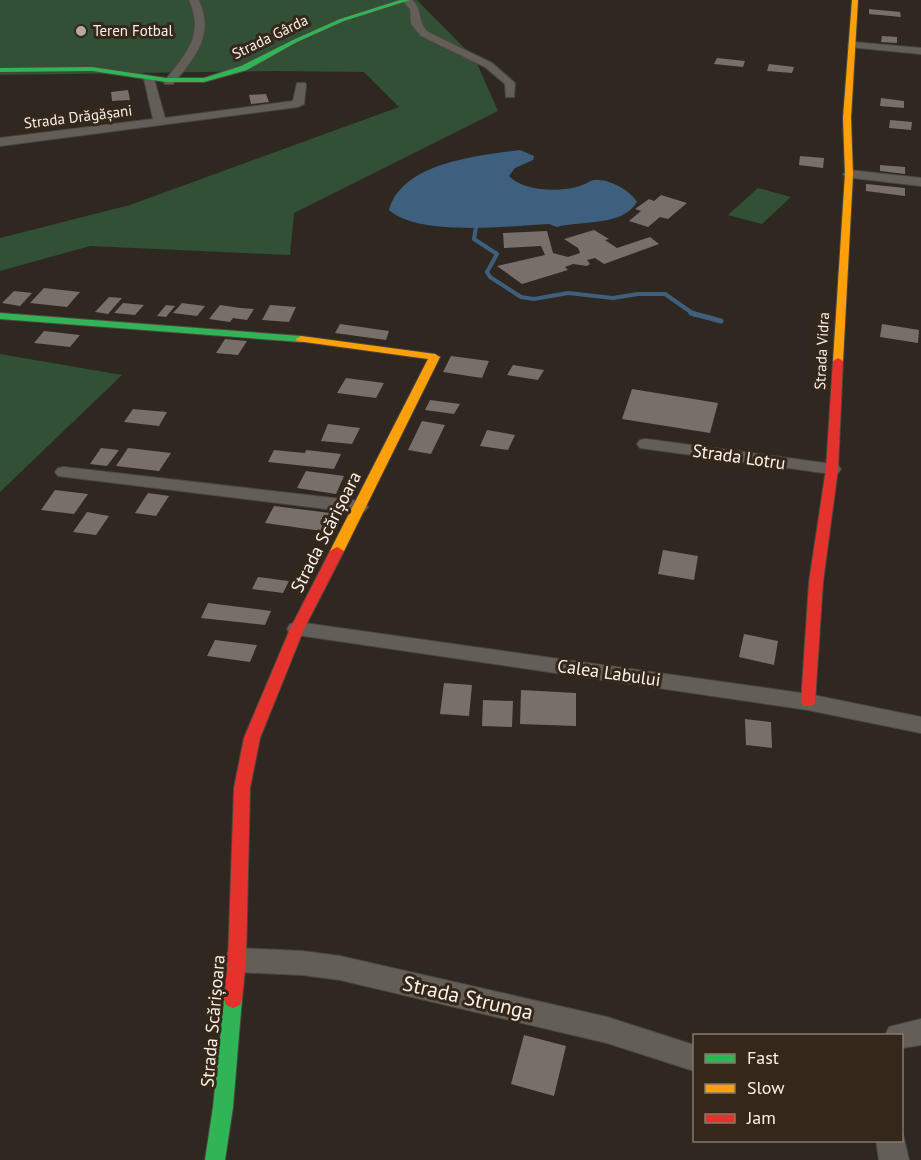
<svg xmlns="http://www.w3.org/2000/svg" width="921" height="1160" font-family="'PT Sans',sans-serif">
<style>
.green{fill:#315036}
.water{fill:#3e607e}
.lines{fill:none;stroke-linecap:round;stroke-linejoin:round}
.stream-far1{stroke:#3e607e;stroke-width:4}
.stream{stroke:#3e607e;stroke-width:5}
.building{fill:#767069}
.street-casing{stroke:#4c463f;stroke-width:2}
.fast-casing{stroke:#4c463f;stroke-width:2}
.slow-casing{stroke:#4c463f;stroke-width:2}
.jam-casing{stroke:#4c463f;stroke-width:2}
.street{fill:#645e58;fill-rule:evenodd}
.fast{fill:#30b455;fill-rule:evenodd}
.slow{fill:#ff9f0a;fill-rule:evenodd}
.jam{fill:#e5322d;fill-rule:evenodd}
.poi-dot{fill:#b4aba3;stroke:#35281a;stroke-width:2}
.labels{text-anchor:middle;stroke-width:6;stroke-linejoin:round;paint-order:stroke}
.far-poi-label{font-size:15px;fill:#fbf2e9;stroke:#35281a;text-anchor:start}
.far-street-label{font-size:15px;fill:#fbf2e9;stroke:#35281a}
.street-label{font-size:18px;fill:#fbf2e9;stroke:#35281a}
.near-street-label{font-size:21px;fill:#fbf2e9;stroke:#35281a}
</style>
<rect width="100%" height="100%" fill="#2f2820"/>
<path class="green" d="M0 0H417L475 59 498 111 294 213 290 255 90 246 0 271V238L130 205 399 107 364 72 277 71 0 75Z
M758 188 791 197 762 224 728 215Z
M0 354 122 375 0 492Z"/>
<path class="water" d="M520 150 534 156 533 160 515 168 509 176C524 192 561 192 580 186 587 184 591 179 598 180 611 180 631 191 637 202 622 227 582 220 557 227L549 224C510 226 419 237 389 210 403 162 478 156 520 150Z"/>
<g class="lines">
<path class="stream-far1" d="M476 227 474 239 497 254 487 272 490 277 521 297 534 299 568 293 613 298 638 294H665L695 315"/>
<path class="stream" d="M691 313 721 321"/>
</g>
<path class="building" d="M869 9 900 12 901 17 869 14Z
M882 36 897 37V43L881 42Z
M717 58 745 61 743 67 714 64Z
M769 64 794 67 792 73 767 71Z
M128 90 130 100 112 101 111 92Z
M266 94 269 102 251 104 249 95Z
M881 98 904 101V108L880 106Z
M890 120 912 122 911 130 889 128Z
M800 156 824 158 823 168 799 165Z
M880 165 905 167V174L880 171Z
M866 184 905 188V196L866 191Z
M661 195 687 203 668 219 660 217 648 227 629 221 641 211 635 209 649 199 654 201Z
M594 230 609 239 605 240 617 248 650 237 659 244 604 264 595 258 587 260 590 264 587 266 573 264 565 267 568 270 522 284 497 266 545 255 541 246 504 248 503 233 547 231 553 253 568 257 580 253 578 248 564 239Z
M44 288 80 292 67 307 30 303Z
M14 291 32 293 20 306 2 303Z
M109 297 122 298 108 314 95 312Z
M123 303 144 305 135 315 114 313Z
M182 303 205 306 197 316 173 313Z
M166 305 175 306 166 317 157 316Z
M220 305 240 308 254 309 247 320 233 318 230 322 209 319Z
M270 305 296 307 289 322 262 320Z
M340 324 389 331 386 340 335 333Z
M882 324 919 330 918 343 880 337Z
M44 331 80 335 70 347 34 343Z
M225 339 247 341 238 355 216 353Z
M451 356 489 361 482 378 443 372Z
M513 365 544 370 538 380 507 375Z
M346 378 384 383 376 398 337 393Z
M632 389 718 403 710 433 622 419Z
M430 400 460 404 454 414 425 410Z
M133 409 167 412 159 426 124 422Z
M422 421 445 425 431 454 408 450Z
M328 424 360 428 352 444 321 441Z
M487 430 515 435 508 450 480 446Z
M101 448 119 450 107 466 90 464Z
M128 448 171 453 159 471 116 466Z
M274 450 305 453 306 450 341 454 334 469 268 462Z
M306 471 344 476 336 494 297 488Z
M55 490 88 494 74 514 41 510Z
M148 493 169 496 156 516 135 513Z
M274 506 330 513 322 531 265 523Z
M87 512 109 516 96 535 73 532Z
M663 550 698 556 694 580 658 574Z
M258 577 289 581 283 593 252 589Z
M208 603 271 611 265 625 201 618Z
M744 634 778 641 774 665 739 657Z
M215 640 257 645 250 662 207 656Z
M444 683 472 685 469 716 440 714Z
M521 690 576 693V726L520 724Z
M483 700 513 701 512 727 482 726Z
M745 719 771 722 772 748 746 745Z
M524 1035 566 1046 554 1096 511 1084Z"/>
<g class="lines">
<defs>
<path id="street" d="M189 0H199C215 36 195 57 173 84H165L164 82C185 54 205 37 189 0Z
M402 0H412C424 11 416 20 428 32L492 63 515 83 514 97H506L505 84 485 67 421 36 411 24 410 9Z
M853 42 921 48V54L849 47 848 45Z
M149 76 154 79 165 118 293 101 297 83H305L306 85 304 104 298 107 0 146V138L153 119 144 79Z
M849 170 921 178V186L845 177 843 174Z
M646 439 832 464 838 465 841 469 838 473 832 474 640 448 637 444 640 440Z
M64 467 359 501 365 503 368 507 365 511 359 513 58 476 55 472 58 468Z
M297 622 808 694 921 717V733L808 710 290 634 287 629 290 624Z
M237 948 302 951 340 956 607 1017 694 1045V1071L607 1043 340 980 302 975 237 972 228 968 224 960 228 952Z
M921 1019V1045L902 1048V1036H885L889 1027Z
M902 1130 909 1160H879L876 1140H902Z"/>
<path id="fast" d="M400 0H410L344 21 297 42 247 70 204 82H166L92 71 0 72V68L92 67 166 78H204L241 66 293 40 340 19Z
M0 313 301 336 306 339 301 342 0 319Z
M233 990 240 993 242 999 233 1107 225 1160H205L213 1107 224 999 226 993Z"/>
<path id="slow" d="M852 0H858L851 118 853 174 843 361 838 364 833 361 845 174 843 118Z
M301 336 435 354 440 357 344 551 337 555 330 551 428 359 297 341 296 339Z"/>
<path id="jam" d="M838 358 843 361 838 469 823 582 815 702 813 706H803L801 702 809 582 826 469 833 361Z
M337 547 344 551 304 629 260 738 250 788 246 960 242 999 240 1005 233 1008 226 1005 224 999 228 960 234 788 244 738 290 629 330 551Z"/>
</defs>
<use href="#street" class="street-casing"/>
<use href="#fast" class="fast-casing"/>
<use href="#slow" class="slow-casing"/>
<use href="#jam" class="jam-casing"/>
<use href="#street" class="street"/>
<use href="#fast" class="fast"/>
<use href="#slow" class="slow"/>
<use href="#jam" class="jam"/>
</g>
<circle class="poi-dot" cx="81" cy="31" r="6"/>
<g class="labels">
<g class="far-poi-label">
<text x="93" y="36">Teren Fotbal</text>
</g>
<g class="far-street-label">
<text transform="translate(270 37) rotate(-26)" y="5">Strada Gârda</text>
<text transform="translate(78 117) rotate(-7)" y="5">Strada Drăgășani</text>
<text transform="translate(822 351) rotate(-87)" y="5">Strada Vidra</text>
</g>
<g class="street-label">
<text transform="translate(739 457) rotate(8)" y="6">Strada Lotru</text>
<text transform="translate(326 532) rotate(-63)" y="6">Strada Scărișoara</text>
<text transform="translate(609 673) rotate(8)" y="6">Calea Labului</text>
<text transform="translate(213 1021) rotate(-85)" y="6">Strada Scărișoara</text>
</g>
<g class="near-street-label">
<text transform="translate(468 998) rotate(13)" y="7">Strada Strunga</text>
</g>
</g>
<rect x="693" y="1034" width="210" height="108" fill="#35281a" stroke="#84796d" stroke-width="1.5"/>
<rect x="705" y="1054" width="30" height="9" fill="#30b455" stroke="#84796d" stroke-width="1.5"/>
<text x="747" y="1064" font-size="18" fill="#fbf2e9">Fast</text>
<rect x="705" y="1084" width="30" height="9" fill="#ff9f0a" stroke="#84796d" stroke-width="1.5"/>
<text x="747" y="1094" font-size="18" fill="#fbf2e9">Slow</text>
<rect x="705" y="1114" width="30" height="9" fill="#e5322d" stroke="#84796d" stroke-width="1.5"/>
<text x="747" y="1124" font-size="18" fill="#fbf2e9">Jam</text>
</svg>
